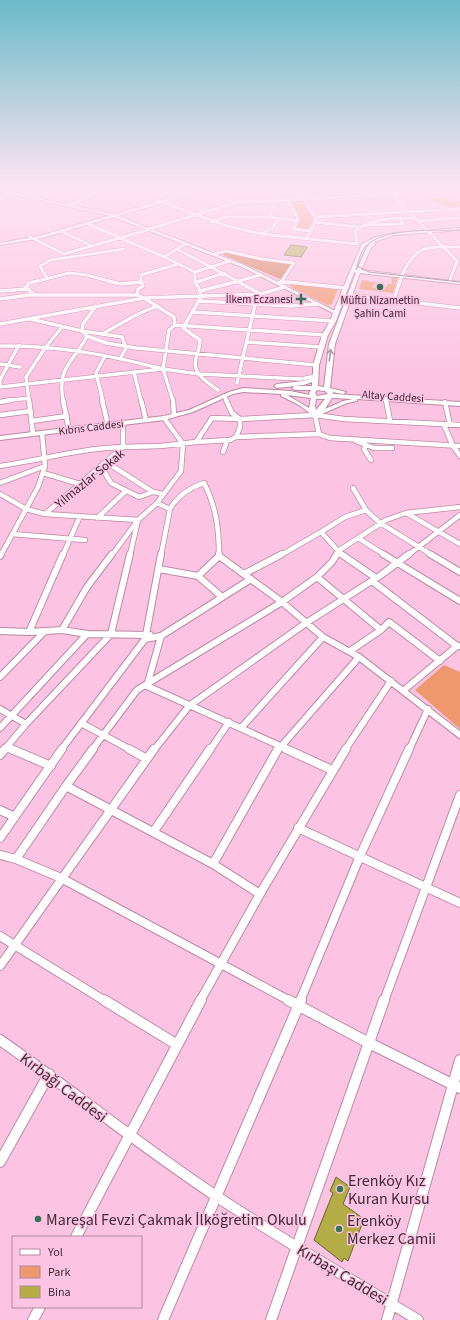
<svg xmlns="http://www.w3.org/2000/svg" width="460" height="1320" font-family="'Source Sans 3',sans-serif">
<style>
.green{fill:#ef976d}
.forest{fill:#d47b50}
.building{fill:#b4ad45;stroke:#686430}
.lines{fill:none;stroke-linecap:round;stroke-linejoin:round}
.minor-far5-casing{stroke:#bc88a4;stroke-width:4}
.minor-far4-casing{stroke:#bc88a4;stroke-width:4.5}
.minor-far3-casing{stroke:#bc88a4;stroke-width:6}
.minor-far2-casing{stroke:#bc88a4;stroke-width:8}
.minor-far1-casing{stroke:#bc88a4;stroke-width:10}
.minor-casing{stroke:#bc88a4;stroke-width:12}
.tertiary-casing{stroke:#bc88a4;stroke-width:2}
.secondary-casing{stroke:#bc88a4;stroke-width:2}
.primary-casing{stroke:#bc88a4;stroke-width:2}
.minor-far5{stroke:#fff;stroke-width:3}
.minor-far4{stroke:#fff;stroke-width:3.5}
.minor-far3{stroke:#fff;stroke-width:4.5}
.minor-far2{stroke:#fff;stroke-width:6}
.minor-far1{stroke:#fff;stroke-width:8}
.minor{stroke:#fff;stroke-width:10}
.tertiary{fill:#fff;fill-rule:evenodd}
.secondary{fill:#fff;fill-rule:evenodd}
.primary{fill:#fff;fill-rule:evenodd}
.tram{stroke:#8c687b;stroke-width:1}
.oneway{stroke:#a0959b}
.poi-dot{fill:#37715a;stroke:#fcc4e2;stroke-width:1.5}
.labels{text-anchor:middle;stroke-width:3;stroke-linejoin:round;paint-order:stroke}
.far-poi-label{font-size:11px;fill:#412b37;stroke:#fcc4e2;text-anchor:end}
.far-street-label{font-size:11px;fill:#412b37;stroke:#fcc4e2}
.street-label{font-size:13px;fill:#412b37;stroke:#fcc4e2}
.near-street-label{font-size:16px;fill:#412b37;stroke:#fcc4e2}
.near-poi-label{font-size:16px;fill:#412b37;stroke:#fcc4e2;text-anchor:start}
</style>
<rect width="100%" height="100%" fill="#fcc4e2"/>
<path class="green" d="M436 198 460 201V208H455L426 200Z
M289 200H302L313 217 314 219 308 230 294 229 300 217Z
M391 277 397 278 396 283 393 284H396L393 293 359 289 362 280 384 284 376 283 372 287 384 290 388 284H392Z
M293 284 338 289 332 304 327 305 289 286Z
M444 665 460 672V729L415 690Z"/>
<path class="forest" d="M223 252 290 264 282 279H280L223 255Z"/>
<path class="building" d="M291 245 307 247V248L301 257 284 255Z
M336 1177 350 1187 343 1204 364 1219 348 1261 344 1258 342 1262 314 1240 333 1193 330 1191Z"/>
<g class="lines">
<defs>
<path id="minor-far5" d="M296 187 316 219 311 231
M385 187 457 261 450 280
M441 187 460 191
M0 199 27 187
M287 199 298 218 297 221
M159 201 227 226 262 234 357 244 355 231C372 217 394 219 415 218
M271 201 392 194 409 192 418 187
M70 205 106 187
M270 217 297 221 293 229 311 231 306 239
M315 217 460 209
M418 221 460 218
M315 222 358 227
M88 224 164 257
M364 225 404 224 399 219
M149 229 238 202 271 201 274 204 270 217H226L211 222
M61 231 92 246
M262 234 273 227 278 219
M30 237 64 254 151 229
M185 244 164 257 195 272V282
M177 249 239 282
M214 254 226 251 262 259 294 263 281 282
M195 272 230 261
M402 275C417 243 428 247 460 247
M47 278 40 266 51 260 124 249
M34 282 69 273 87 275 112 282
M141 282V275L178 264
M197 282 224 273
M235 282 260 275
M400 282 401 277"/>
<path id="minor-far4" d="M108 281 121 284 141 282
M141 281 143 286 138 289 137 295 144 298 260 294 255 305 237 383
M195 281 200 291
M237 281 260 294 285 287
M283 281 278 283 288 282 345 288
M196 282 200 281
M0 291 27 289
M34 295 26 287 29 283 38 281
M351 295 460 308
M0 299 29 295H137
M394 299 400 281
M198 301 291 306 317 304
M192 312 333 321
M30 319 82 331 83 324 96 306
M0 324 144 298 174 317 175 325
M102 334 138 314 157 306
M87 336 106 343 136 348 316 365
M247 342 321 347
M0 346C56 345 109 355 163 369L0 387
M0 364 20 367
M163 369 199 374 301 379 315 376
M134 372 141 401
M0 387V380L19 345
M218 390C208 383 191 373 196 358 198 352 200 347 200 340L183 328 201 297 200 291 239 281
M224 396 227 401
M386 399V401
M4 401 29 398
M29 401 26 377 45 348 62 327
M63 401C57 365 73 364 87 336L82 331 122 337 126 348 120 359
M103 401 96 373 105 356
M173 401 163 369 169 330 175 325 325 335"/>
<path id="minor-far3" d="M29 400 33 434
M63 400 69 430
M102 400 108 425
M141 400 146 420
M173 400 174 415
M386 400 390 421
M0 402 11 400
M445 402 450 425
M0 415 31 411
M315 415 319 434 330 438 460 446
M32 421 67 416
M444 425 453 446 460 456
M236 437 240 427V419L315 415 344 419 460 425
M356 441 374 448H392
M196 442 230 440 236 437 319 434
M366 446 364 449 371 460
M223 452 227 441
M106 462 153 492 163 494
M0 466C41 460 82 448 123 447V423
M98 469 105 473 111 483 139 497 153 492
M43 473 80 484
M0 483 45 466
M353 488 366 510
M0 494 26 509 45 514
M157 503 181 471 183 444 164 418
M170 509C178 495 189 488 204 483 216 506 219 529 219 555
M408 514 460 544
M97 518 126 491
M12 534 85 540
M358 538 385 555
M1 555 38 487 45 466 42 433
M63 555 80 516
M112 555 138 520 45 514 123 447 161 446 196 442 212 418 240 419 232 413 226 400
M130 555 138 520 157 503 170 509 161 555
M281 555 321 532
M336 555 338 551 386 520 406 513 460 507
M342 555 321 532 345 517 366 510 380 523 432 555
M408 555 460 515"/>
<path id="minor-far2" d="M341 554 376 578
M383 554 460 601
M430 554 460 572
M0 556 1 554
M219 556 282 602 323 637 359 657 460 735
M159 569 198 576 219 556V554
M244 574 282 554
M198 576 222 597
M317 577 332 562 337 554
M372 581 457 646
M62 630 87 634 150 635
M381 630 389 622 440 661
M0 631 29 632 62 630 87 587 112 554
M29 632 63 554
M146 635 161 554
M161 636 147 686 289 750
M0 677 45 631
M404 690 457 646H460
M0 709 26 724
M81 723 131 750
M0 728 87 634
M241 728 323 637
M6 747 14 750
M4 750 26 724 111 634 130 554
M61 750 145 639 161 636 251 579
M92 750 137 690 282 602 317 577 381 630 350 651
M154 750 189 706 306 623 381 575 409 554
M210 750 229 722
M278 750 359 657
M345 750 391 681
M409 750 428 709"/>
<path id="minor-far1" d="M11 749 51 766
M129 749 147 759
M286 749 332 770
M0 755 5 749
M66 786 93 749
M0 810 15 817
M298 828 460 903
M154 831 210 749
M0 838 62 749
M0 855 16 859 61 878 290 1001
M16 859 66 786 213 864 278 749
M213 864 260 894
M0 936 105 1001
M0 966 154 749
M200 1001 264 887 346 749
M300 1001 360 856 409 749
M384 1001 460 795"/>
<path id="minor" d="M104 1000 176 1044
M288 1000 369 1043 460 1088
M0 1040C73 1091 142 1147 216 1196 282 1240 351 1279 418 1320
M0 1162 49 1074
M76 1237 201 1000
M33 1320 40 1307
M163 1320 301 1000
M271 1320 384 1000
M387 1320 460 1060"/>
<path id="tertiary" d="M0 190 113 214 244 265 339 313 335 314 242 267 111 216 0 192Z"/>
<path id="secondary" d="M460 228V230L394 235 374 242 376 243 371 248 361 270 460 282V284L360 273 335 344 330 388 346 392 343 394 332 392 334 394 460 402V406L357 399V401L347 403 315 417 299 405 281 396V394L243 392 233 394 193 412 164 420 0 440V436L164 416 189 410 229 392 243 388 290 391 310 395 309 393 311 390H295L292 388 295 386H312V382L304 385 277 388 274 386 277 384 303 381 313 378V365L322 335 330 321 343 288 362 244 376 237 394 233ZM371 243 367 247 357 270H355L366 246ZM354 272 356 273 329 344 324 387 318 386 319 365 328 335 336 321ZM317 390 325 391 328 394 317 396 315 393ZM287 395 311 398 309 408ZM332 398H334L353 399 343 401 325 409ZM316 399H325L316 410 315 406Z"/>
<path id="primary" d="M188 187H192L189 193 184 197 42 238 0 245V243L39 236 180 195 186 191Z"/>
</defs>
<use href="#minor-far5" class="minor-far5-casing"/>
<use href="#minor-far4" class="minor-far4-casing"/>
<use href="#minor-far3" class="minor-far3-casing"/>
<use href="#minor-far2" class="minor-far2-casing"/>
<use href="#minor-far1" class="minor-far1-casing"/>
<use href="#minor" class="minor-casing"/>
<use href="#tertiary" class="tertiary-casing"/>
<use href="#secondary" class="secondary-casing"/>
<use href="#primary" class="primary-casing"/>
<use href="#minor-far5" class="minor-far5"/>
<use href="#minor-far4" class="minor-far4"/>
<use href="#minor-far3" class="minor-far3"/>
<use href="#minor-far2" class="minor-far2"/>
<use href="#minor-far1" class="minor-far1"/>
<use href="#minor" class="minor"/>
<use href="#tertiary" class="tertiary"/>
<use href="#secondary" class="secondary"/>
<use href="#primary" class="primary"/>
<path class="tram" d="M460 230C435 231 385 227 366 246 361 252 359 259 357 266L369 272 460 282"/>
</g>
<defs><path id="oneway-shaft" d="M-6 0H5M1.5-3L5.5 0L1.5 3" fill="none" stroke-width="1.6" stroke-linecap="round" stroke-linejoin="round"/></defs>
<use class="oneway" href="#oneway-shaft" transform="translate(330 355) rotate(-83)"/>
<linearGradient id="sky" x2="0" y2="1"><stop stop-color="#6abac8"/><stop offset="0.5" stop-color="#fee4f2"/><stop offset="1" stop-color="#fee4f2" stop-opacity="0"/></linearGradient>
<rect width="460" height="372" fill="url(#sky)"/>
<g class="poi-dot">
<circle cx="380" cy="287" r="4"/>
<path d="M299 293h4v4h4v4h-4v4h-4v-4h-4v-4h4z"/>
<circle cx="340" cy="1189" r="4"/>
<circle cx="38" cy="1219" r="4"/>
<circle cx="339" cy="1229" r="4"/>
</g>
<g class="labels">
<g class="far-poi-label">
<text x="293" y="303">İlkem Eczanesi</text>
<text x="380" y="304" text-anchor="middle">Müftü Nizamettin<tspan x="380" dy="13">Şahin Cami</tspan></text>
</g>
<g class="far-street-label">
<text transform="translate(393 396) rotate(4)" y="4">Altay Caddesi</text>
<text transform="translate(91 427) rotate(-7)" y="4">Kıbrıs Caddesi</text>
</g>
<g class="street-label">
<text transform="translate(89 478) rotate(-39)" y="5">Yılmazlar Sokak</text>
</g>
<g class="near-street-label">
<text transform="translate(64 1087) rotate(37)" y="6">Kırbağı Caddesi</text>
<text transform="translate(343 1274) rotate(31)" y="6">Kırbaşı Caddesi</text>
</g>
<g class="near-poi-label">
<text x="348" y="1186">Erenköy Kız<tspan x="348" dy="18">Kuran Kursu</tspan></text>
<text x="46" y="1225">Mareşal Fevzi Çakmak İlköğretim Okulu</text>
<text x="347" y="1226">Erenköy<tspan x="347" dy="18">Merkez Camii</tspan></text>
</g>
</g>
<rect x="12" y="1236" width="130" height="72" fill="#fcc4e2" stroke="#b1879e"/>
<rect x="20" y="1249" width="20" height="6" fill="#ffffff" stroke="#b1879e"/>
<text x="48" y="1256" font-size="12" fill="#412b37">Yol</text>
<rect x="20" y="1266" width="20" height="12" fill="#ef976d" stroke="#b1879e"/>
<text x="48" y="1276" font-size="12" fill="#412b37">Park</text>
<rect x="20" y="1286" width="20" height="12" fill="#b4ad45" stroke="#b1879e"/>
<text x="48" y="1296" font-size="12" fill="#412b37">Bina</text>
</svg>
